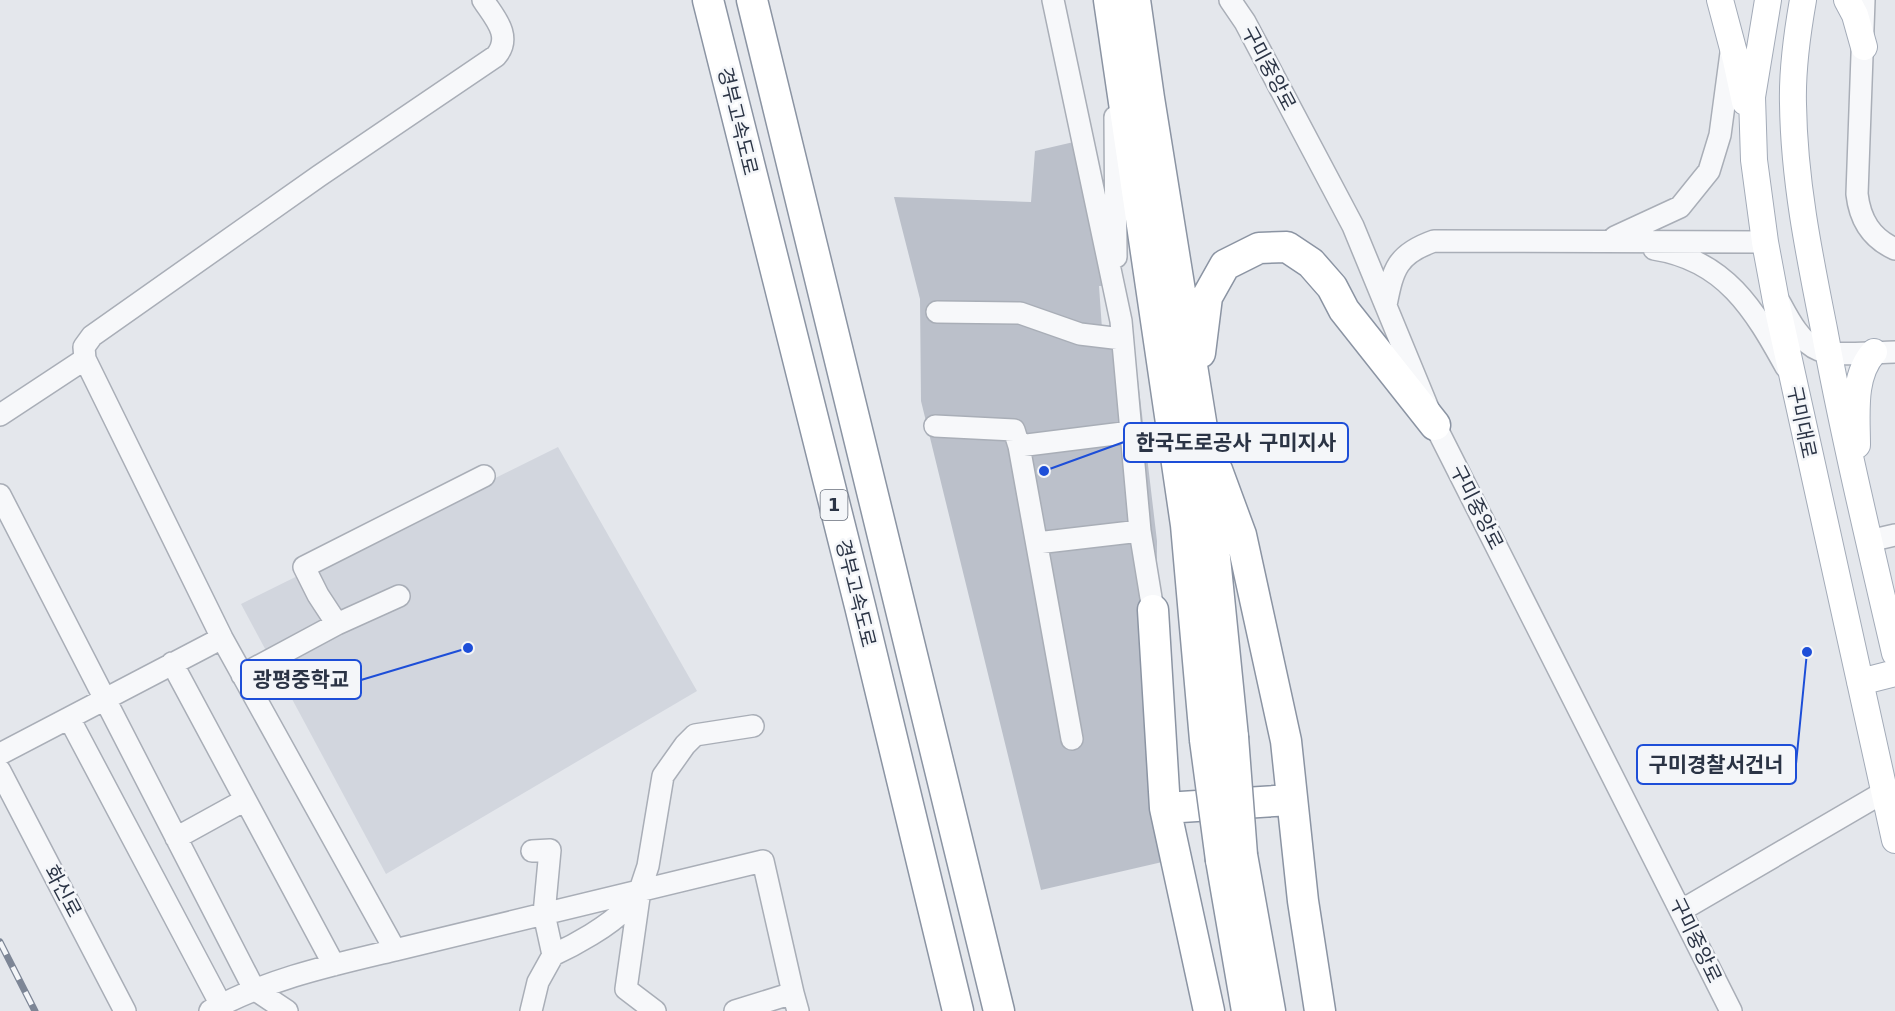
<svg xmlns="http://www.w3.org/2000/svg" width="1895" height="1011" font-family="'DejaVu Sans','Noto Sans KR',sans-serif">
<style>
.built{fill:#d2d6de}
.building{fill:#bbc0ca}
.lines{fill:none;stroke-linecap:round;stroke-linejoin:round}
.minor-casing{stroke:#a9aeb7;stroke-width:24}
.major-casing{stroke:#a3abb8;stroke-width:28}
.highway-casing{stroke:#8b94a3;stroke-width:33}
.minor{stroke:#f7f8fa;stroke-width:21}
.major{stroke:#fff;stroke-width:26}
.highway{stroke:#fff;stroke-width:30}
.rail-casing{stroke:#7d8696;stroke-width:7}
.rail{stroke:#f4f6f9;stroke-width:4.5;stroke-dasharray:14;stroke-linecap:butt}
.highway-bridge-casing{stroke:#8b94a3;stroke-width:33;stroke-linecap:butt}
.highway-bridge{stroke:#fff;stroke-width:30}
.labels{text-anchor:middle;stroke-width:5;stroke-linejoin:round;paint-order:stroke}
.shield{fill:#f4f6f9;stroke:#676e7b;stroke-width:1.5}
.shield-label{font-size:18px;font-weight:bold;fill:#2b3445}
.street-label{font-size:20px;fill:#2b3445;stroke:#f4f6f9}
.leader{fill:none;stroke:#1d4ed8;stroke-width:2}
.callout-dot{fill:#1d4ed8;stroke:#f4f6f9;stroke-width:2}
.callout{fill:#f4f6f9;stroke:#1d4ed8;stroke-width:2}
.callout-label{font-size:21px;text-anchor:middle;font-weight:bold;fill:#2b3445}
</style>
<rect width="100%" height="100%" fill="#e4e7ec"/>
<path class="built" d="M558 447 697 691 386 874 241 604Z"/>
<path class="building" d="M1078 141 1109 286H1099L1103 343 1133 338 1157 541 1156 804 1171 860 1041 890 921 401 920 299 894 197 1031 202 1035 151Z"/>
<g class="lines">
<defs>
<path id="minor" d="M1053 0 1121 321 1140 531 1153 610
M1230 0 1245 22 1353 226 1435 425 1731 1011
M1864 0 1857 194C1860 220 1871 238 1895 249
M1115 117 1116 257
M1615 237 1680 207 1709 171 1720 135 1731 53
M1654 249C1725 260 1754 309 1786 367
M1780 303C1789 320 1801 343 1819 350 1835 357 1876 352 1895 352
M1386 305C1393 269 1397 254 1434 241L1765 242
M937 312 1020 313 1080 334 1122 339
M85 359 84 347 92 336 319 176 496 56C513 36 494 17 483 0
M0 415 85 359 222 638 395 950C332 965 267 979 210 1011
M935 426 1014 430 1019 446 1131 432
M1019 446 1072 739
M0 495 254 989 287 1011
M1869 541 1895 535
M1037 543 1140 531
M337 624 318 595 304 567 484 476
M172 663 334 965
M242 675 337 624 399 596
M69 718 221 1005
M0 754 222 638
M0 771 125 1011
M176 838 245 800
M1682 910 1884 792
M395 950 763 861 793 993 735 1011
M553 955C575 945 609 926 625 909 631 903 635 896 640 890
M793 993 798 1011
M531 1011 538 982 553 955 544 914 550 850 532 851
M655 1011 626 989 640 890 648 866 663 776 685 745 695 735 753 726"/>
<path id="major" d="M1720 0 1736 60 1745 102
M1768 0 1752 97 1754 160 1765 242 1776 301 1895 840
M1803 0C1797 34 1792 69 1793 104 1794 180 1809 254 1824 329 1844 437 1870 545 1895 653
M1847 0 1855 15 1864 47
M1857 445C1857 415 1852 376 1874 352
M1860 682 1895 673"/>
<path id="highway" d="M708 0 860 606 958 1011
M752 0 999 1011
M1109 0 1186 525 1205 740
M1135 0 1149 98 1202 428 1233 737
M1200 353 1207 297 1225 265 1259 248 1287 247 1311 263 1332 287 1344 310 1435 425
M1217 470 1241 535 1286 741 1303 901 1320 1011
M1153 610 1165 808 1209 1011
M1165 808 1291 800
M1242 855 1270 1011
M1221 860 1247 1011"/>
</defs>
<use href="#minor" class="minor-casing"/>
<use href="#major" class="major-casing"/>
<use href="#highway" class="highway-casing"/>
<use href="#minor" class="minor"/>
<use href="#major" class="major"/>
<use href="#highway" class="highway"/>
<defs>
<path id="rail" d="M0 942 35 1011"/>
</defs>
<use href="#rail" class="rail-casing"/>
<use href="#rail" class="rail"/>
<defs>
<path id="highway-bridge" d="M1233 737 1242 855
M1205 740 1221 860"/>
</defs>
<use href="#highway-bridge" class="highway-bridge-casing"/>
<use href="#highway-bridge" class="highway-bridge"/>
</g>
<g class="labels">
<rect class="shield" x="820.5" y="490" width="27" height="30" rx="4.5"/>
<g class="shield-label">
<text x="834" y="511">1</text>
</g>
<g class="street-label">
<text transform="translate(1269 68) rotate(62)" y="7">구미중앙로</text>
<text transform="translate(738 121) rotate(76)" y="7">경부고속도로</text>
<text transform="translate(1802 422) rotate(78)" y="7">구미대로</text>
<text transform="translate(1477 507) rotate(63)" y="7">구미중앙로</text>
<text transform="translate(856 593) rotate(76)" y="7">경부고속도로</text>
<text transform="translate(63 891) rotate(62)" y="7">화신로</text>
<text transform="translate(1696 940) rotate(64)" y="7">구미중앙로</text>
</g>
</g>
<path class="leader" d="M1044 471L1124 442M468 648L361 680M1807 652L1796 764"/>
<g class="callout-dot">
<circle cx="1044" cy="471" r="6"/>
<circle cx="468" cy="648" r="6"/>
<circle cx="1807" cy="652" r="6"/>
</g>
<g class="callout">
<rect x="1124" y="423" width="224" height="39" rx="6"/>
<rect x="241" y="660" width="120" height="39" rx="6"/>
<rect x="1637" y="745" width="159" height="39" rx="6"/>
</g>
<g class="callout-label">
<text x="1236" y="450">한국도로공사 구미지사</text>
<text x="301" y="687">광평중학교</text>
<text x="1716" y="772">구미경찰서건너</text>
</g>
</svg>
